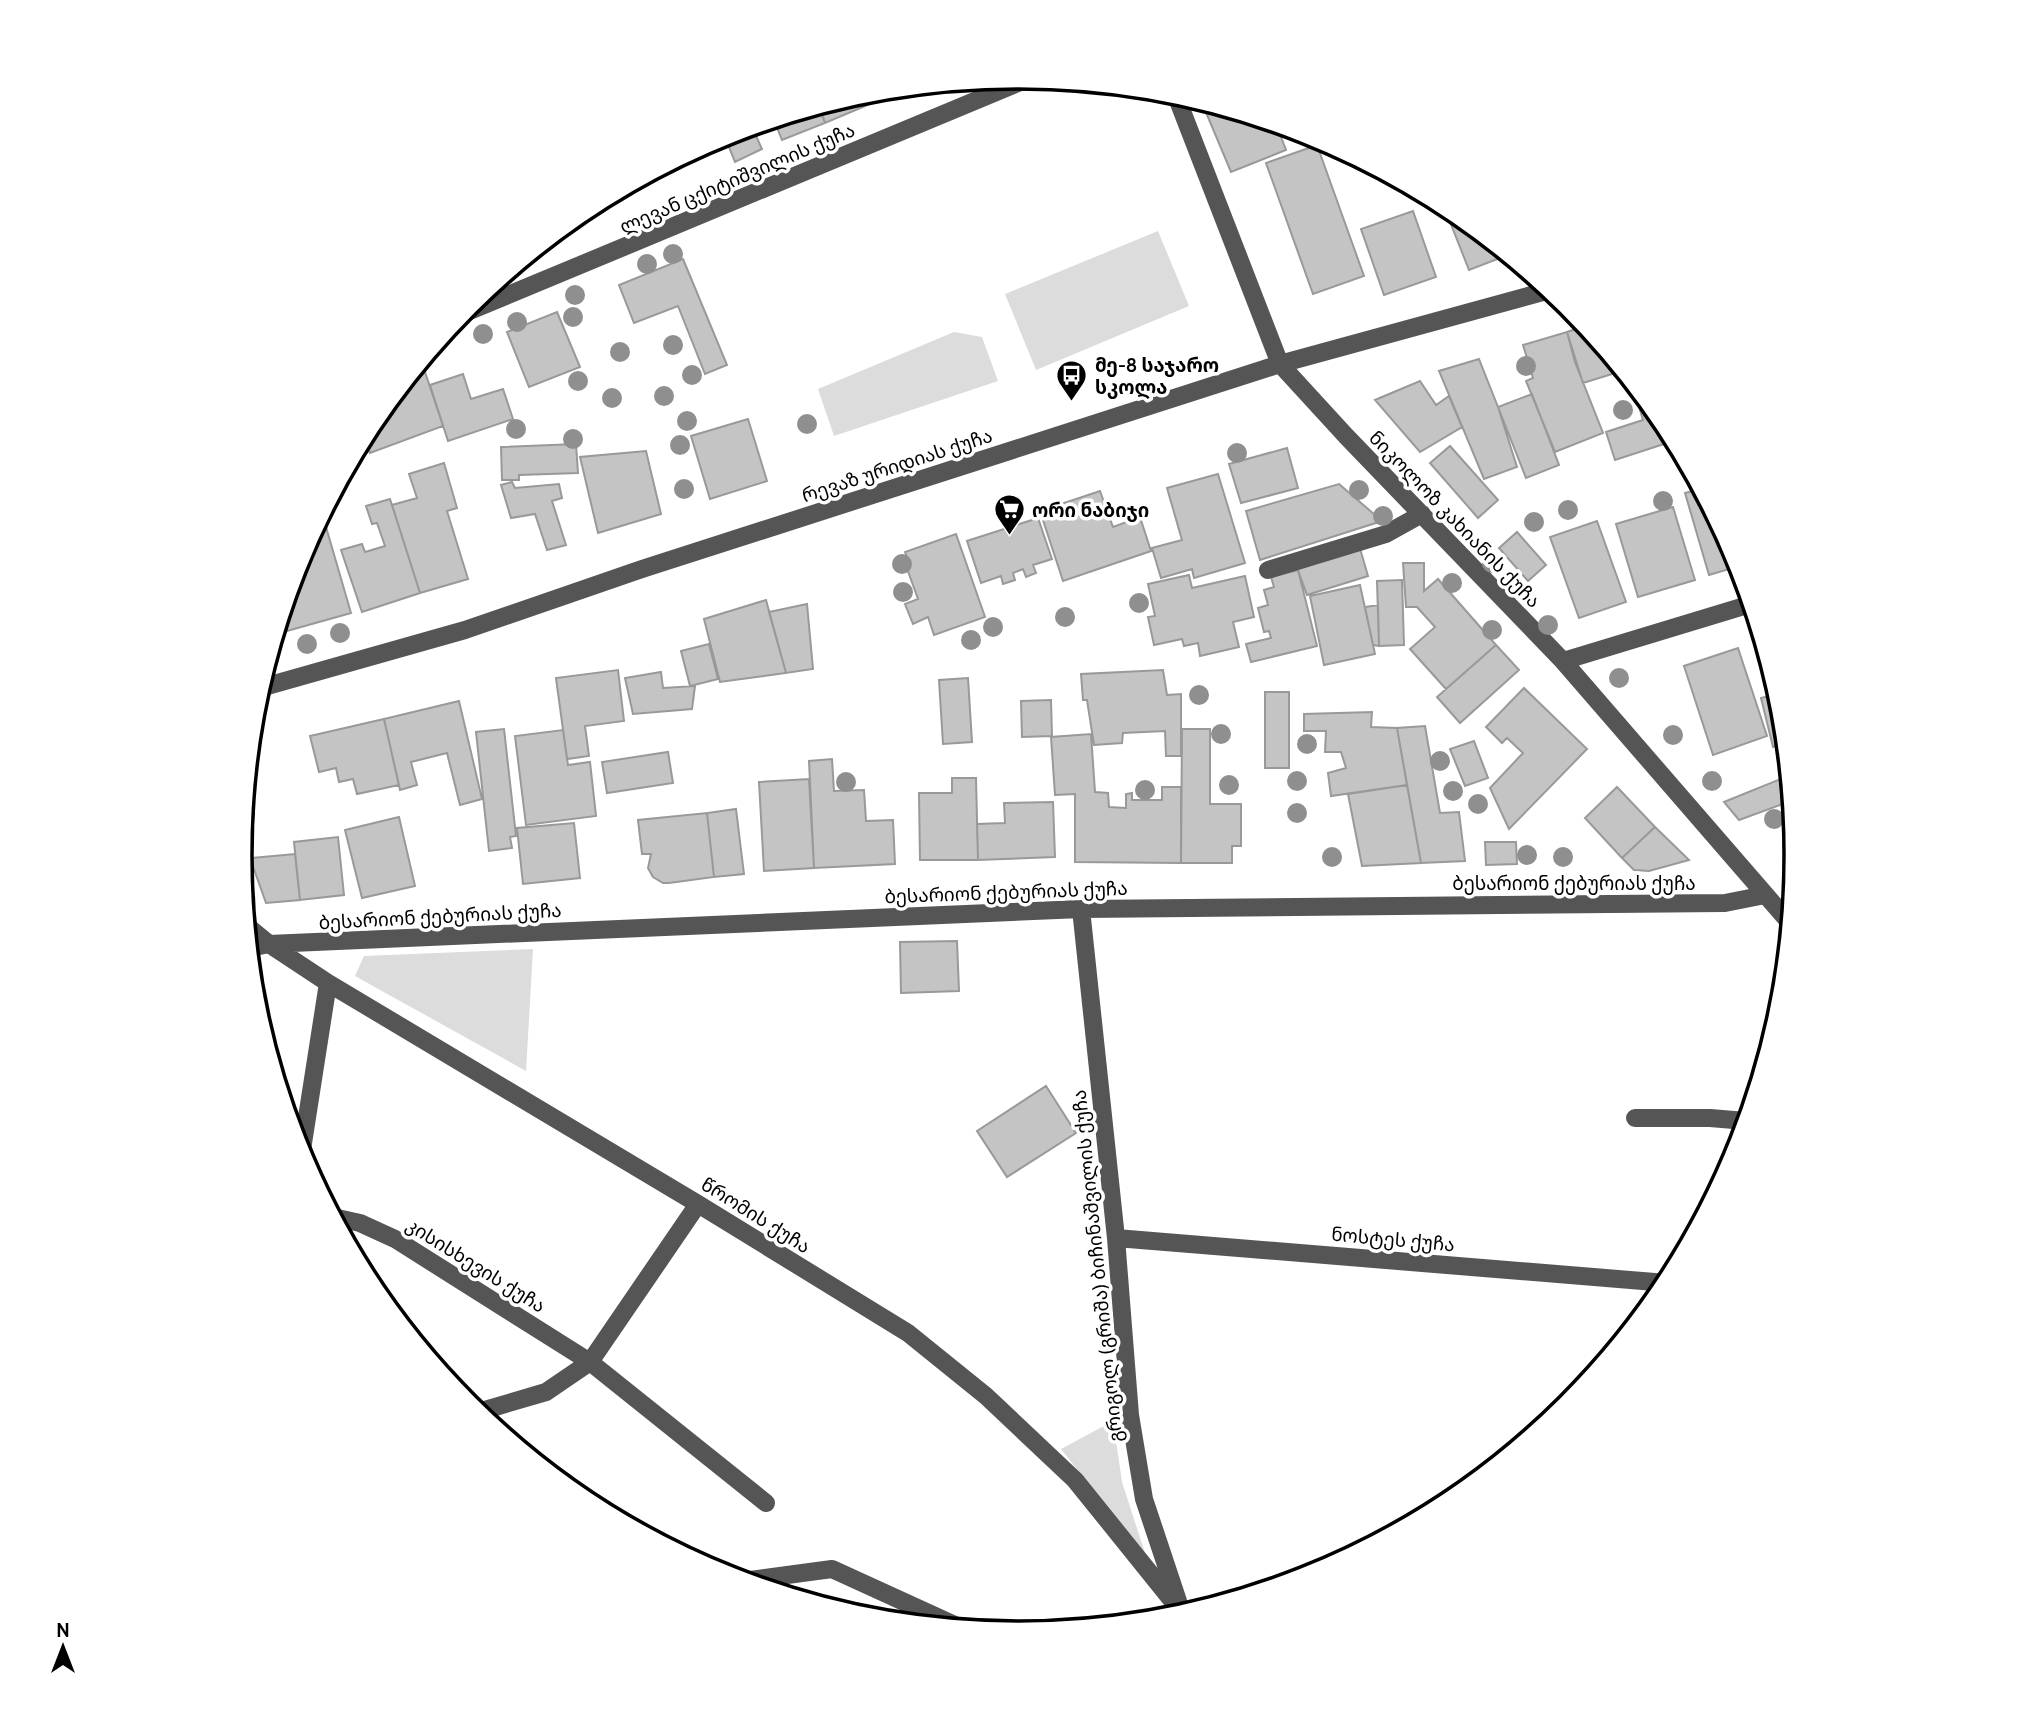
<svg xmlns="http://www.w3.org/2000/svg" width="2036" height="1710" font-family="Cabin,'Noto Sans Georgian',sans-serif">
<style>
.green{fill:#dcdcdc}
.building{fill:#c4c4c4;stroke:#999;stroke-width:2}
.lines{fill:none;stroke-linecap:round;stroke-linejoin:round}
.minor{stroke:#555;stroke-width:18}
.tree{fill:#8f8f8f}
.labels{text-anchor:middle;stroke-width:7;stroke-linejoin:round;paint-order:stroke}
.street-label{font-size:19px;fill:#000;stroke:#fff}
.poi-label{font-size:19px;font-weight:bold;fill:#000;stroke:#fff;text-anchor:start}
.rim{fill:none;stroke:#000;stroke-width:3.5}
</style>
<rect width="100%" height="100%" fill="#fff"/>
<path class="green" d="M1158 231 1189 306 1036 370 1005 294Z
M954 332 982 337 998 381 834 436 818 389Z
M533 949 526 1071 355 976 364 956Z
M1113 1421 1122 1482 1146 1556 1061 1449Z"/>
<path class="building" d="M908 88 825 123 819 106 867 92Z
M819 106 825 123 782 140 774 120Z
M1216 106 1276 124 1286 150 1231 172 1205 110Z
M752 127 762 149 735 162 724 135Z
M1317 145 1364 276 1313 294 1266 163Z
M1443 204 1451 208 1508 255 1469 270Z
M1413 211 1436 277 1384 295 1361 229Z
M683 259 727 365 705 374 678 306 634 323 619 285Z
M557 312 580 367 529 387 507 332Z
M1585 326 1622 371 1583 383 1567 332Z
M1567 332 1575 362 1603 433 1555 452 1526 381 1533 378 1523 345Z
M1479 359 1498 407 1517 467 1484 479 1439 371Z
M424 369 443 426 370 453 364 436 371 422 411 374Z
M463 374 471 399 503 389 513 419 448 441 430 385Z
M1420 381 1436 405 1449 396 1462 427 1420 452 1375 400Z
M1532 394 1559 465 1526 478 1498 407Z
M1646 400 1663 420 1670 442 1615 460 1606 432 1643 420 1638 403Z
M748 419 767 481 710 499 691 436Z
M576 444 578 473 519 475V480H502L501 447Z
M1450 446 1498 500 1478 518 1430 463Z
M1287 448 1298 488 1241 503 1229 464Z
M646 451 661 514 598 533 580 457Z
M444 463 457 508 447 511 468 579 420 593 392 505 417 498 409 474Z
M1218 474 1245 563 1194 578 1192 569 1161 578 1152 548 1182 540 1167 488Z
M512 482 515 488 559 484 562 498 552 501 566 545 547 550 535 514 511 518 501 485Z
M1339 484 1382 521 1260 560 1246 511Z
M1700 489 1737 558 1739 566 1709 575 1685 493Z
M1100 491 1113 527 1140 517 1151 551 1063 581 1040 511Z
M390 499 420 593 362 612 341 550 362 544 365 552 385 546 377 523 372 524 366 506Z
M1673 507 1695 580 1638 597 1616 524Z
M1038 518 1052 559 1033 565 1036 573 1026 577 1023 569 1013 573 1015 580 1003 584 1001 576 981 583 967 541Z
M324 520 351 613 287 631 282 613 299 557 318 522Z
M1597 521 1626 602 1579 618 1550 537Z
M1517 532 1546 565 1528 581 1499 548Z
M956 534 985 617 934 635 928 617 913 624 905 604 918 599 905 563 909 562 905 552Z
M1359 545 1368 576 1307 595 1298 570V563Z
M1403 563H1424V591L1438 579 1496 645 1446 689 1410 649 1435 627 1417 607H1406Z
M1298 570 1317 646 1251 662 1246 644 1271 638 1269 631 1264 632 1258 608 1268 605 1264 590 1274 587 1271 577Z
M1189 575 1192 588 1245 576 1254 617 1233 622 1239 647 1200 656 1198 643 1184 646 1182 639 1154 645 1148 617 1155 616 1148 584Z
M1402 580 1404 645 1379 646 1377 581Z
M1360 585 1375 654 1324 665 1310 596Z
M766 600 786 673 720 682 704 619Z
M807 604 813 669 786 673 769 612Z
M1378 605 1379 646 1373 645 1365 607Z
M709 644 718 679 690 686 681 651Z
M1496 645 1519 670 1460 723 1437 697Z
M1738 648 1767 736 1713 755 1684 666Z
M618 670 624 721 585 726 589 756 567 759 556 678Z
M1163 670 1167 695 1181 694V756H1166L1165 731 1123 733 1122 743 1094 745 1087 700H1083L1081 674Z
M661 672 663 688 695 686 692 709 633 714 625 678Z
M968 678 972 742 943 744 939 680Z
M1524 688 1587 749 1509 829 1490 788 1523 753 1507 738 1502 743 1486 727Z
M1265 692H1289V768H1265Z
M1778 694 1781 704 1785 743 1773 747 1761 698Z
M1051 700 1052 736 1022 737 1021 701Z
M459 701 482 799 460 805 447 753 411 762 417 785 400 790 384 719Z
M1372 712 1371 727 1397 728 1407 785 1331 796 1328 773 1346 768 1341 752H1325L1326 731H1304V714Z
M384 719 399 785 357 794 353 779 339 782 336 768 319 772 310 736Z
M1425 726 1440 813 1459 812 1465 861 1421 863 1397 728Z
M504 729 516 836 510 837 512 848 489 851 476 732Z
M1182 729H1210V804H1241V846H1232V863H1181Z
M563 730 568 765 590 762 596 816 526 825 515 736Z
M1091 734 1095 792 1108 793 1109 807 1126 808V794L1132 793V800H1162V787H1181V863L1075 862V794L1055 795 1051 737Z
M1474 741 1488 778 1465 786 1450 749Z
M668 752 673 783 607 793 602 762Z
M832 759 834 791 864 790 866 821 893 820 895 864 814 868 809 761Z
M1788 776 1791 801 1739 820 1724 802Z
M952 778H976L978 860H920L919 793H952Z
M809 779 814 868 764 871 759 782Z
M1407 785 1421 863 1362 866 1348 794Z
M1617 787 1655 827 1622 858 1585 818Z
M1053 802 1055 857 978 860 977 824 1005 823 1004 803Z
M736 809 744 874 714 877 707 813Z
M707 813 714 877 669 883H663L653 877 648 868 651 854H642L638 820Z
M399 817 415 886 362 898 345 830Z
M574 823 580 878 523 884 517 828Z
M1655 827 1689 860 1649 871 1634 870 1622 858Z
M338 837 344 895 300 900 294 842Z
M1485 842H1516L1517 864 1486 865Z
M295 854 300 900 266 903 250 858Z
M957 941 959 991 901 993 900 942Z
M1046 1086 1076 1133 1007 1177 977 1131Z"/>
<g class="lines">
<path class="minor" d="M1175 93 1280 364 1346 436 1563 661 1789 922
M460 315 1030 78
M1268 570 1386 534 1422 514
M1563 661 1751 604
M260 688 465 630 642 569 1280 364 1550 290
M1081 909 1116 1238 1130 1415 1144 1499 1178 1601
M247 926 269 944 328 983 698 1204 908 1333 986 1396 1075 1480 1183 1614
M249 948 269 944 1081 909 1725 903 1765 895
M1635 1118H1710L1746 1121
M301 1156 328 983
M333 1217 360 1223 395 1239 590 1362 766 1503
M1116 1238 1667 1283
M475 1411 485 1410 546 1392 590 1362 698 1204
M743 1581 832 1569 959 1627"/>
</g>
<g class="tree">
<circle cx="673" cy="254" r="10"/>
<circle cx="647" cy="264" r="10"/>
<circle cx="575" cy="295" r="10"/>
<circle cx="573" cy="317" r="10"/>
<circle cx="517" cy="322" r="10"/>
<circle cx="483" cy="334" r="10"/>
<circle cx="673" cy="345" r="10"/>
<circle cx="620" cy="352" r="10"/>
<circle cx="1526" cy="366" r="10"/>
<circle cx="692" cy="375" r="10"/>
<circle cx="578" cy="381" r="10"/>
<circle cx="664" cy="396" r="10"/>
<circle cx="612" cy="398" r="10"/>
<circle cx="1623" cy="410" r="10"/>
<circle cx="687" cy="421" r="10"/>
<circle cx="807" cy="424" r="10"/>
<circle cx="516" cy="429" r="10"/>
<circle cx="573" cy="439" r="10"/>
<circle cx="680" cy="445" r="10"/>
<circle cx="1237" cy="453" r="10"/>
<circle cx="684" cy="489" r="10"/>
<circle cx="1359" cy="490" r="10"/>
<circle cx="1663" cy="501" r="10"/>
<circle cx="1568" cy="510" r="10"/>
<circle cx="1383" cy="516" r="10"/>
<circle cx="1534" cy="522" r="10"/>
<circle cx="1492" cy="563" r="10"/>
<circle cx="902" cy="564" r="10"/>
<circle cx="1452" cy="583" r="10"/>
<circle cx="903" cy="592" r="10"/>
<circle cx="1139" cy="603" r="10"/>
<circle cx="1065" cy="617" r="10"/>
<circle cx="1548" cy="625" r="10"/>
<circle cx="993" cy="627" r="10"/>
<circle cx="1492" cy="630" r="10"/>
<circle cx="340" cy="633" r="10"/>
<circle cx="971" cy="640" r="10"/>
<circle cx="307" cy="644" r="10"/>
<circle cx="1619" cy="678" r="10"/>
<circle cx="1199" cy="695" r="10"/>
<circle cx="1221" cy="734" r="10"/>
<circle cx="1673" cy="735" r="10"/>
<circle cx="1307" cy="744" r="10"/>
<circle cx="1440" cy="761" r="10"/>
<circle cx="1297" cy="781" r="10"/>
<circle cx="1712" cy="781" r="10"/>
<circle cx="846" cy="782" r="10"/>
<circle cx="1229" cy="785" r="10"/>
<circle cx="1145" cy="790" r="10"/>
<circle cx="1453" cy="791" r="10"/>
<circle cx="1478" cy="804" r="10"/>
<circle cx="1297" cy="813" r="10"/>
<circle cx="1774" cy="819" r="10"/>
<circle cx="1527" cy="855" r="10"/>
<circle cx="1332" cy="857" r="10"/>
<circle cx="1563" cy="857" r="10"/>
</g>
<defs>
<symbol id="bus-pin" viewBox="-11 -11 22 30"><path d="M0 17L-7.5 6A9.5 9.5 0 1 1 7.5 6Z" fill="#000" stroke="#fff"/><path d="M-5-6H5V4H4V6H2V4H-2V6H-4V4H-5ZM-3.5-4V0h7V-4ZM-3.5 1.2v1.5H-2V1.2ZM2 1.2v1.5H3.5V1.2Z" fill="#fff"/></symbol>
<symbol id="supermarket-pin" viewBox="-11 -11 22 30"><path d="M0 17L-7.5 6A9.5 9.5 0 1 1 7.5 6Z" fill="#000" stroke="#fff"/><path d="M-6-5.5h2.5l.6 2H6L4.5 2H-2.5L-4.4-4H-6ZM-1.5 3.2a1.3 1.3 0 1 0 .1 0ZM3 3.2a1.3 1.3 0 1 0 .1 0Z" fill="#fff"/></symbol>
</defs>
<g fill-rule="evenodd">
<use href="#bus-pin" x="1054" y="358" width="35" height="47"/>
<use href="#supermarket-pin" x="992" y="492" width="35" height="47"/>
</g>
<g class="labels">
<g class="street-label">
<text transform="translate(737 178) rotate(-23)" y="7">ლევან ცქიტიშვილის ქუჩა</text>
<text transform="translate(897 465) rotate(-18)" y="7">რევაზ ურიდიას ქუჩა</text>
<text transform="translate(1455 519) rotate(46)" y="7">ნიკოლოზ კახიანის ქუჩა</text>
<text x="1574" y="890">ბესარიონ ქებურიას ქუჩა</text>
<text transform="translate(1006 892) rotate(-2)" y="7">ბესარიონ ქებურიას ქუჩა</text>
<text transform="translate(440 916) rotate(-3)" y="7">ბესარიონ ქებურიას ქუჩა</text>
<text transform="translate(756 1215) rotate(32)" y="7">წრომის ქუჩა</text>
<text transform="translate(1393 1239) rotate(5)" y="7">ნოსტეს ქუჩა</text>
<text transform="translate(476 1265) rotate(32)" y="7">კისისხევის ქუჩა</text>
<text transform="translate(1097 1266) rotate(-96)" y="7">გრიგოლ (გრიშა) ბიჩინაშვილის ქუჩა</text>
</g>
<g class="poi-label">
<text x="1095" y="372">მე-8 საჯარო<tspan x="1095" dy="22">სკოლა</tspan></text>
<text x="1032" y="517">ორი ნაბიჯი</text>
</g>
</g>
<path d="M0 0H2036V1710H0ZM252 855a766 766 0 1 1 1532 0a766 766 0 1 1-1532 0Z" fill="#fff" fill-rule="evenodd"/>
<path class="rim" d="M252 855a766 766 0 1 1 1532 0a766 766 0 1 1-1532 0Z"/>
<g transform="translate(63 1647)" stroke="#ffffff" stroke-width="5" paint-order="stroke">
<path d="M0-5L12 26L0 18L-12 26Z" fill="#000000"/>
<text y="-10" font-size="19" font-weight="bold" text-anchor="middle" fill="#000000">N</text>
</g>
</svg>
